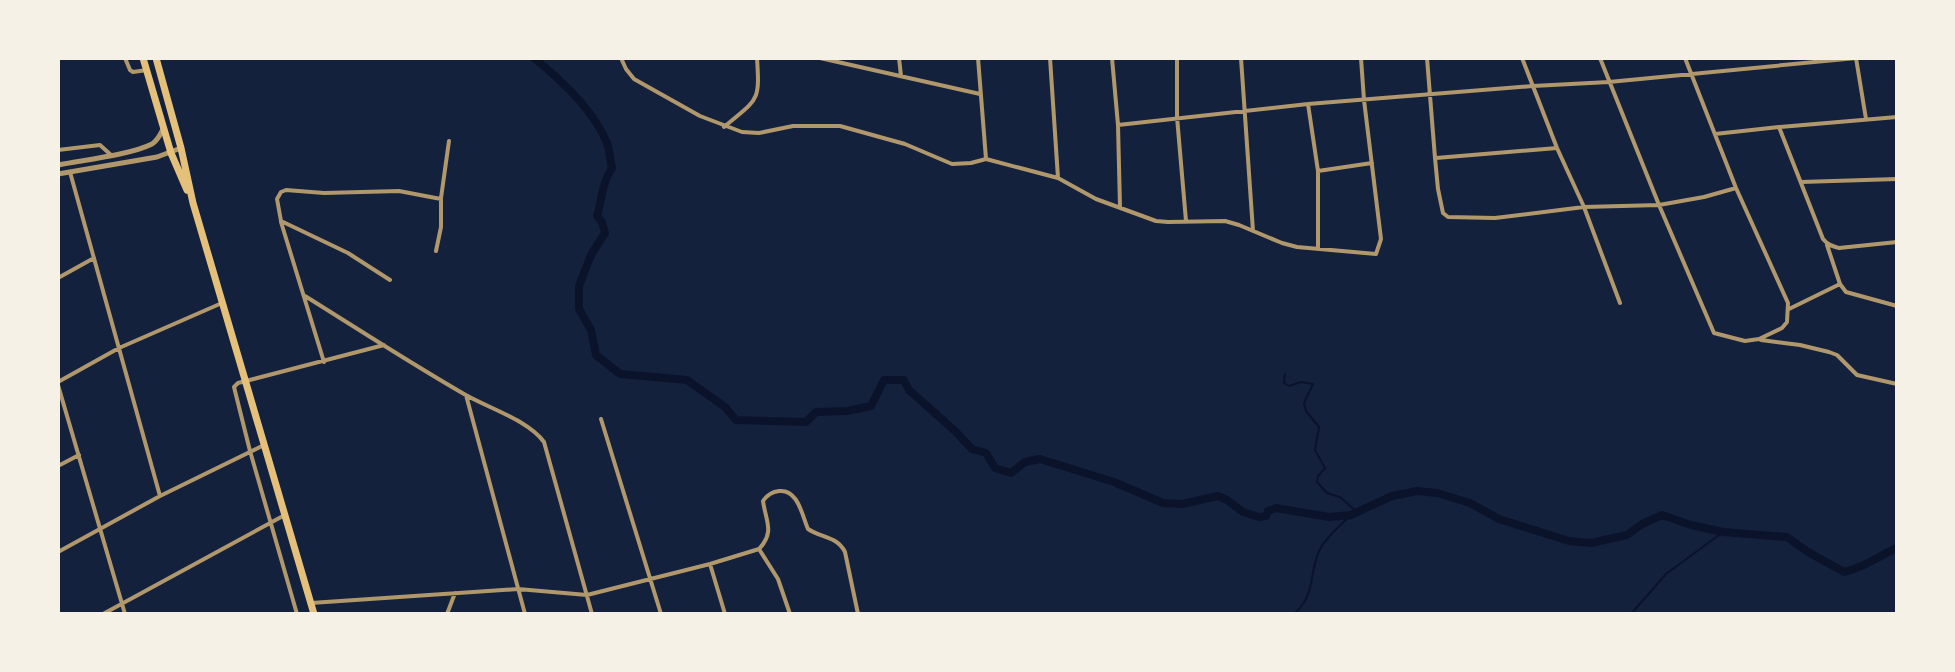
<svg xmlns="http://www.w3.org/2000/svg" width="1955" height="672" font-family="Cabin,sans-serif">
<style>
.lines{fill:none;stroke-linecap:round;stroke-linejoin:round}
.stream{stroke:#0b132b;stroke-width:2}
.canal{stroke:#0b132b;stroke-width:8}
.minor{stroke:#b1986c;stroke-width:4}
.tertiary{stroke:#b1986c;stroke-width:5}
.trunk{stroke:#e5c07b;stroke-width:7}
</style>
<rect width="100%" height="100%" fill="#14213d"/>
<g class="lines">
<path class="stream" d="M1285 374 1284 383 1289 386 1301 382 1313 384 1304 403 1306 411 1319 427 1315 450 1325 468 1318 476 1317 482 1327 493 1340 497 1357 512
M1294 614C1317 594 1308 573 1320 549 1328 535 1340 526 1351 515
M1631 614 1666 574 1723 532"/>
<path class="canal" d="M534 58C560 79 594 111 607 143 610 151 610 160 612 168 602 182 602 200 597 216L602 222 605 233 591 255 579 286V309L591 330 596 355 620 374 687 380 725 407 736 420 806 422 816 412 847 411 871 406 884 380H904L909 390 955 431 972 449 986 453 995 468 1011 473 1025 462 1040 459 1114 482 1163 503 1182 504 1218 496 1227 500 1243 512 1259 517 1266 516 1268 511 1276 508 1329 517 1351 515 1392 496 1417 491 1437 493 1470 503 1499 519 1550 535 1569 541 1591 543 1627 535 1642 524 1662 515 1691 525 1723 532 1787 537 1808 552 1844 572C1864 568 1878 556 1897 548"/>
<path class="minor" d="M125 58 130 70 133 72 147 70
M621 58 626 69 634 79 700 116 742 132 759 133 793 126H840L905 144 952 164 971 163 986 159 1058 178 1096 199 1156 221 1168 222 1225 221 1239 225 1282 243 1297 247 1376 254 1381 239 1364 100 1361 58
M820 58 980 94
M899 58 901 76
M978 58 986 159
M1050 58 1058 178
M1112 58 1118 125 1120 207
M1177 58V117L1186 221
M1241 58 1253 231
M1427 58 1435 158 1438 189 1443 213 1448 217 1495 218 1584 207 1659 205 1704 197 1736 188
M1522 58 1557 148 1584 207 1620 303
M1600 58 1659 205 1714 333 1745 341 1759 339 1782 328 1787 322 1788 303 1736 188 1685 58
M1856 58 1866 119
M1308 104 1318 171V248
M1118 125 1308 104 1533 86 1609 82 1856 58
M724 127C758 98 760 103 757 58
M1780 127 1897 117
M1715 134 1779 127 1823 239C1828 245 1832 246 1839 248L1897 242
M58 150 100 145 111 155
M1436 158 1557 148
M1318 171 1372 163
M70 172 160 496
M1801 182 1897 179
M441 198 449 141
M281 222 324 362
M1827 245 1840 284 1846 292 1897 306
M58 278 94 258
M390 280 348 253 281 221 277 199 281 192 286 190 324 193 399 191 441 199V227L436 251
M305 296C358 329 410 363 464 394 488 408 528 420 544 442L592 614
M1789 309 1840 284
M1761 340 1800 345 1829 352 1837 355 1857 375 1897 384
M58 382 119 348 222 303
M58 385 125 614
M466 395 525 614
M601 419 661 614
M58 466 79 455
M58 552 160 496 264 445
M710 564 725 614
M311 603 518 589 587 595 710 564 759 549
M103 614 283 516
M297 614 250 451 234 387 238 383 384 345
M447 614 455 593
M790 614 778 579 759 549C775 532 766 522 763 501 767 495 771 492 779 491 798 489 802 515 808 529 821 538 837 536 845 552L858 614"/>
<path class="tertiary" d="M58 165C83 160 130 155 152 144 158 140 160 135 163 129
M58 174 157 157 181 148"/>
<path class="trunk" d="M143 58 171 153 187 190
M156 58 181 148 193 203 314 614"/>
</g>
<rect width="1955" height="672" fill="none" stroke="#f6f1e7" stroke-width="120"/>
</svg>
